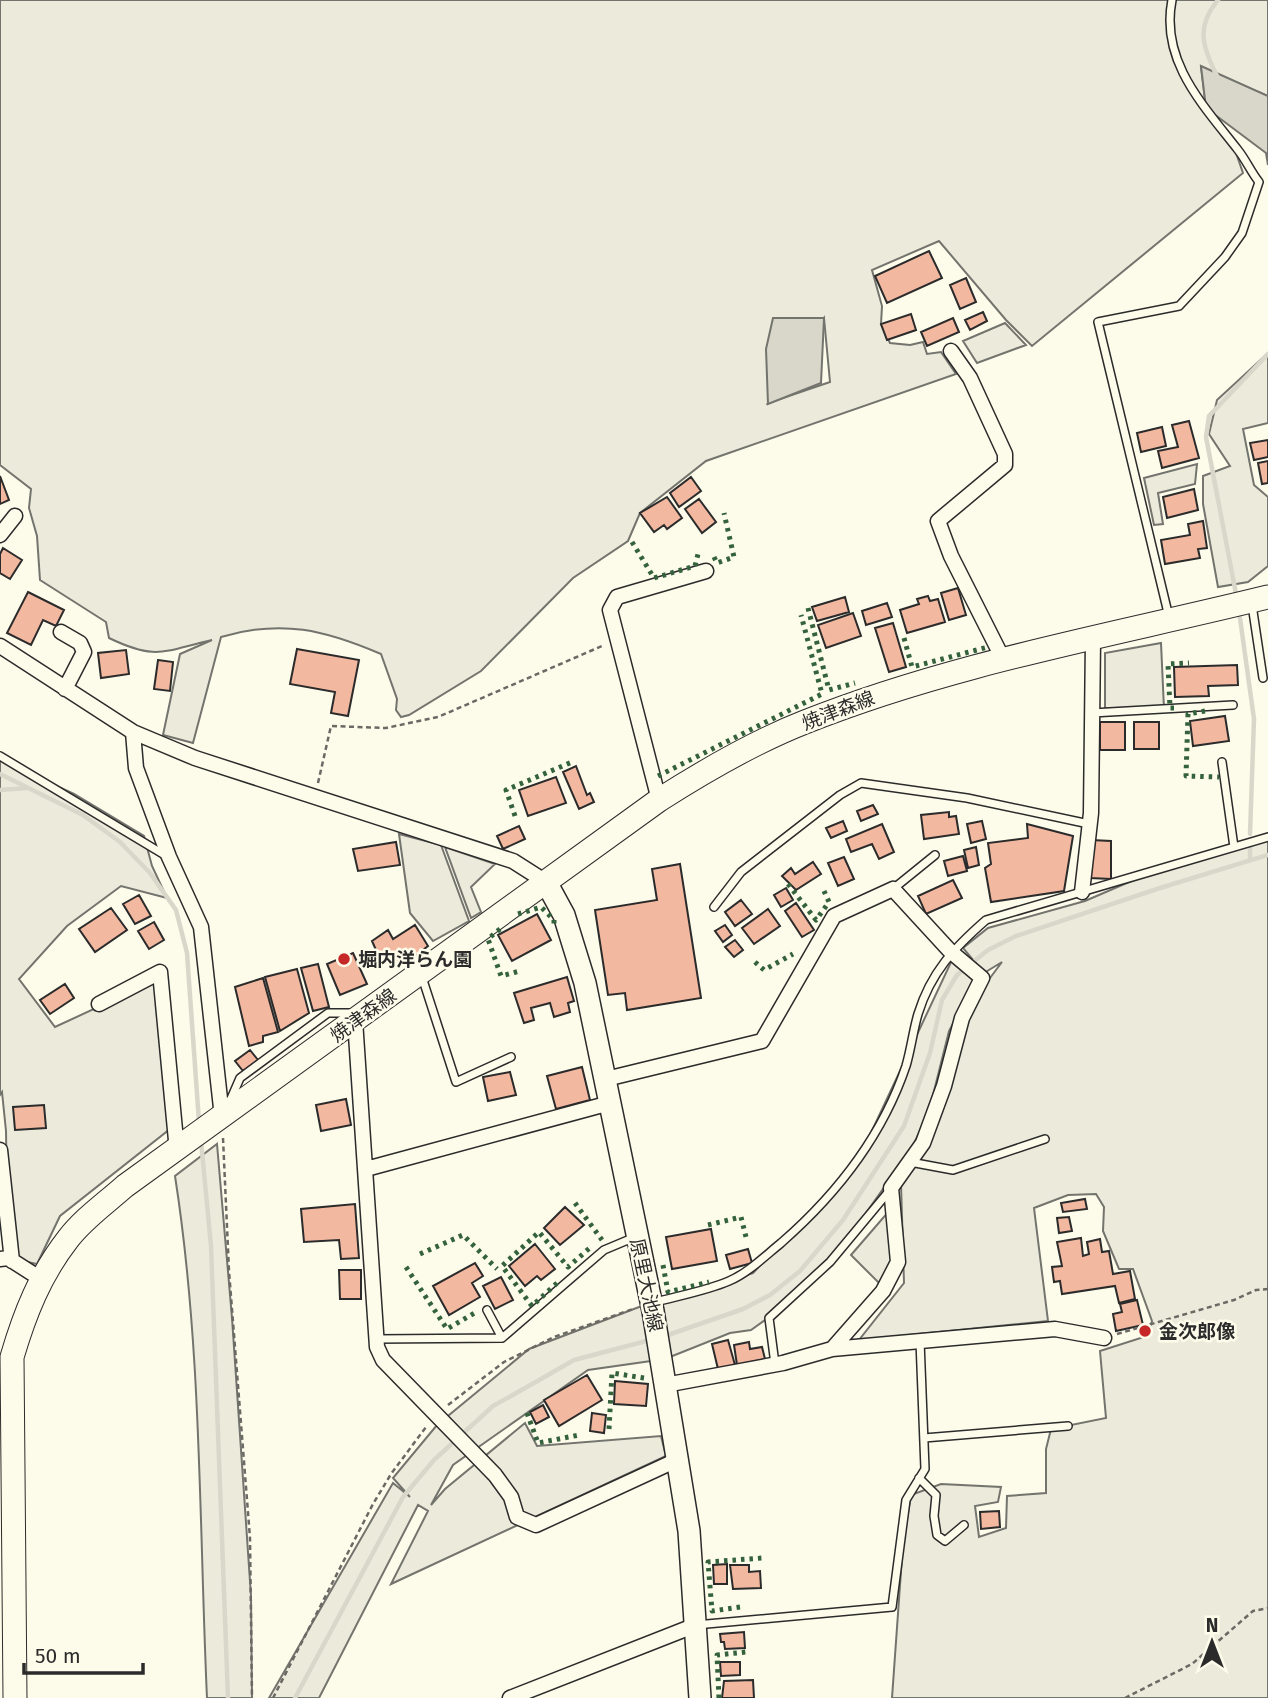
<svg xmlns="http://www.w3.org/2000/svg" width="1268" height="1698" font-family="'Fira Sans','Noto Sans JP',sans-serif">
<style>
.green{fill:#ecebdb;stroke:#74746e;stroke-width:2;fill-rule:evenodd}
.water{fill:#d8d7c9;stroke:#74746e;stroke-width:2}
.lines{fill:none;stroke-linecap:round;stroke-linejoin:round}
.stream{stroke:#d8d7c9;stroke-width:4.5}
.building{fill:#f2b8a0;stroke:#2b2b2b;stroke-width:2}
.service-casing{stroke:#2b2b2b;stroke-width:10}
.minor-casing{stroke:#2b2b2b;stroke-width:17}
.secondary-casing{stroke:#2b2b2b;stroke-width:24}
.primary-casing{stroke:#2b2b2b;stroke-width:25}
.path{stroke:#6a6964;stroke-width:2.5;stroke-dasharray:5 3.5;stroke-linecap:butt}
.service{stroke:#fdfbea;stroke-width:7}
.minor{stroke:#fdfbea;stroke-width:14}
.secondary{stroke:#fdfbea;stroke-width:21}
.primary{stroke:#fdfbea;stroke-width:23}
.hedge{stroke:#34623c;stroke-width:5;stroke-dasharray:3.5 5;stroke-linecap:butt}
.poi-dot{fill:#c62828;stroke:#fdfbea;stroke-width:2.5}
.labels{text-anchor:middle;stroke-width:5;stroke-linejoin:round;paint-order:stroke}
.street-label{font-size:19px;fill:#2b2b2b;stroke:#fdfbea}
.poi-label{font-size:19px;font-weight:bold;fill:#2b2b2b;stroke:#fdfbea;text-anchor:start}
</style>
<rect width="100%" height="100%" fill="#fdfbea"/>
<path class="green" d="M0 0H1268V96L1201 67 1206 108 1236 153 1243 173 1032 346 1006 320 939 241 872 270 882 306 881 324 890 343 910 345 923 342 927 354 941 352 956 374 706 461 640 513 628 541 573 578 481 671 409 715 401 717 396 710 397 699 381 654C325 630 282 619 221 637L193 743 163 735 180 654 212 640C163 651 157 661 109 638L106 622 40 580 37 536 29 508 31 489 0 465ZM824 318 830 382 768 403Z
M1005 323 1026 345 977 363 963 341Z
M1268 353V423L1243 429 1254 485 1268 497V566L1248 582 1218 587 1203 504V476L1230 466 1209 434 1217 400Z
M1197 464 1195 484 1158 493 1163 524 1154 525 1144 478Z
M1161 643 1164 709 1105 708V653Z
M0 760 74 794 144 836 152 866 167 898 121 886 67 926 19 979 55 1027 154 981 175 1125 60 1216 37 1264 8 1258 6 1131 2 1092 0 1095Z
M399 834 441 845 469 921 433 941 410 913Z
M1268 836V1698H892L903 1543 911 1495 941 1484 1001 1487 998 1502 975 1506 979 1537 1006 1528 1007 1496 1046 1493V1449L1051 1429 1106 1418 1100 1351 1147 1336 1152 1321 1133 1269H1119L1103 1231 1104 1207 1096 1194 1068 1195 1034 1208 1048 1321 859 1340 904 1283 901 1184 962 1034 984 986 1002 962 984 973 963 948 988 928 1085 901 1157 870Z
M445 847 495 864 471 887 481 912 471 918Z
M952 960 977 979 949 1031 929 1111 912 1148 834 1258 789 1303 751 1330 730 1333 665 1359 588 1370 453 1465 431 1505 445 1489 525 1423 537 1446 661 1436 666 1456 391 1584 428 1511 418 1505 319 1698H269L393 1483 410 1497 393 1478 437 1425 529 1349 647 1304 753 1273 855 1167Z
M217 1144 232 1318 251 1596 252 1698H207C199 1524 202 1349 175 1176Z
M889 1211 892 1269 882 1286 851 1255Z"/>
<path class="water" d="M1201 66 1268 96V165L1266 153 1206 108Z
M773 318H824L821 383 768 404 766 349Z"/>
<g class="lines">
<path class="stream" d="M1217 76C1203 48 1195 27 1218 0
M1237 599 1206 437 1209 416 1268 354
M1239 611 1254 719 1250 834
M0 774 83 815 120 842 150 873 176 910 187 953 199 1122
M0 790 27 788
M1250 847V859
M201 1141 211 1246 228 1698
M665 1336 743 1309 770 1295 800 1271 843 1220 904 1126 930 1053 942 1000 957 975 988 950 1016 936 1160 888 1268 855
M295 1698 403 1497 434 1460 493 1406 534 1383 574 1360 650 1340"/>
</g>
<path class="building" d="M929 251 942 278 887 303 875 276Z
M966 278 976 302 960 309 950 285Z
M983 312 987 321 970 330 965 320Z
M911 314 916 330 887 340 881 324Z
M953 318 959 332 927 346 921 332Z
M1189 421 1199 458 1162 468 1158 451 1178 447 1172 425Z
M1162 427 1166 446 1141 452 1137 433Z
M1268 440V457L1254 460 1250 443Z
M1268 461V483L1262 484 1258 463Z
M0 476 9 500 0 504Z
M691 477 701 491 679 507 670 493Z
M1194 489 1198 510 1167 518 1163 497Z
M667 497 682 518 667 529 664 525 654 532 640 513Z
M699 499 716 522 702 533 685 509Z
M1203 521 1207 548 1198 549 1200 558 1165 564 1161 540 1190 535 1188 524Z
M3 548 22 560 10 579 0 573V554Z
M958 588 966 615 949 620 941 593Z
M28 592 64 610 56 626 43 620 31 645 7 633Z
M928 596 930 601 938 599 945 622 907 633 900 610 919 604 917 599Z
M845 597 849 612 817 621 812 607Z
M887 603 892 617 866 625 862 611Z
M853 613 861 636 826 648 818 625Z
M893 623 906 667 889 672 875 628Z
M297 649 359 660 348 716 331 713 335 692 290 684Z
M126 650 129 674 101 678 98 653Z
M158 660 173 662 170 691 154 689Z
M1237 665 1238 685 1208 686 1209 696 1175 697 1174 667Z
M1225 716 1229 741 1193 746 1190 721Z
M1100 722H1125V750H1100Z
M1134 722H1159V749H1134Z
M576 766 587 795 590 793 594 802 579 809 563 772Z
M556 777 566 803 528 816 519 790Z
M873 805 878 814 861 821 857 811Z
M949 812V817L956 816 959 834 924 839 921 815Z
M843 821 847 831 831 838 826 828Z
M982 821 986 839 971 843 967 824Z
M882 824 894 852 879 859 872 844 851 852 846 839Z
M1027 824 1073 836 1064 891 991 902 985 868 991 864 988 843 1028 838Z
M519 826 525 839 503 849 497 836Z
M1091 840 1111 841V879L1090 878Z
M396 842 400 865 358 871 353 849Z
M976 847 979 865 968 868 964 850Z
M963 856 967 871 948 876 944 861Z
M844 857 854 879 838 886 828 863Z
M813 862 821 874 796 890 782 876 791 868 795 874Z
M680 864 701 998 627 1010 625 993 608 995 595 910 657 900 652 869Z
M953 880 962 898 926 914 918 896Z
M786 888 793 900 781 907 774 895Z
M139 895 151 916 135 924 123 904Z
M741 900 752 914 735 926 725 912Z
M796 903 814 930 802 937 785 911Z
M111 908 127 930 95 952 79 929Z
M768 909 780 926 754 944 742 928Z
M537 914 551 940 512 961 498 935Z
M154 922 164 940 149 949 138 931Z
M415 925 428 946 414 957 412 954 397 965 390 955 380 959 372 941 388 930 393 939Z
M725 925 732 935 723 942 715 931Z
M735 940 743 950 734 957 725 947Z
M353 953 367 984 340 995 327 964Z
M318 964 329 1007 313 1011 301 968Z
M297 969 309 1013 280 1031 265 977Z
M567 977 574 1001 568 1003 570 1012 554 1017 550 1003 531 1008 534 1020 524 1023 514 993Z
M263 978 278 1032 263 1036V1042L249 1046 235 987Z
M65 984 74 998 50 1014 40 1000Z
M250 1050 258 1060 243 1071 235 1061Z
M582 1067 590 1100 556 1109 547 1076Z
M510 1072 516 1095 488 1101 483 1077Z
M346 1099 351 1125 321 1131 316 1105Z
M44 1105 46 1128 15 1130 13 1107Z
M1085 1199 1087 1209 1063 1212 1061 1203Z
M355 1204 359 1258 341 1259 339 1240 304 1242 301 1209Z
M565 1207 584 1225 560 1245 544 1228Z
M1069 1217 1072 1231 1059 1233 1057 1218Z
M711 1229 717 1261 672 1269 666 1237Z
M1081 1238 1083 1256 1089 1254 1087 1242 1100 1239 1102 1252 1109 1251 1113 1274 1130 1271 1135 1299 1119 1303 1115 1286 1062 1294 1060 1281 1054 1282 1052 1267 1062 1266 1057 1242Z
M535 1244 555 1269 541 1280 537 1276 525 1286 509 1266Z
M748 1249 752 1263 730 1269 726 1255Z
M475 1263 483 1276 472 1283 480 1297 449 1315 433 1286Z
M339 1270H361V1299H340Z
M501 1277 513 1300 495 1309 483 1286Z
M1137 1300 1143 1325 1116 1331 1113 1314 1122 1312 1120 1304Z
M728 1340 735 1365 718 1369 712 1344Z
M749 1342 750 1349 762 1347 765 1359 737 1365 734 1345Z
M587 1375 602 1400 559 1426 544 1400Z
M615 1381 648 1384 646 1406 614 1404Z
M543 1405 549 1417 536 1424 530 1412Z
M592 1413 606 1415 604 1433 590 1431Z
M999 1511 1000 1527 981 1529 980 1512Z
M727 1564V1584H714L713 1565Z
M730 1565H749V1572L760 1571 761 1588 733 1589Z
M744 1632 745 1648 725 1649 724 1642H721L720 1634Z
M720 1662H740V1675L721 1676Z
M753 1680 754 1698H722L724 1681Z"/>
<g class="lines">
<defs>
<path id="service" d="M1252 605 1263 678
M1169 617 1098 322 1179 306 1225 257 1242 233 1259 182C1251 172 1246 160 1238 150 1203 105 1160 61 1172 0
M1092 713 1233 705
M0 756 168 857
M1222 762 1234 847
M893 889 935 855
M714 907 741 872 840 795 861 783 967 798 1089 824
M422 977 456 1082 511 1057
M230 1101 240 1078 328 1013H353
M910 1162 953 1170 1045 1139
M652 1303C677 1296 706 1291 729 1281 748 1273 765 1256 781 1243 836 1195 882 1137 906 1066 911 1049 913 1031 918 1014 931 972 954 948 986 920L1268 837
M487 1310 502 1338
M377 1339 502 1338 604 1250 635 1237
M775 1364 769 1318 830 1262 890 1190
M924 1438 1068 1426
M919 1478 936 1495 934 1516 937 1535 945 1541 964 1525
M696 1625 892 1607 906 1500 925 1469 920 1341"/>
<path id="minor" d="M951 351 970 378 1005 454V465L938 521 951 556 1004 661
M0 535 15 516
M61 632 80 643 84 652 65 689
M0 646 133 732 195 758 513 861 546 882
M133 732 136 768 169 857 201 927 222 1117
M659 800 610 610 617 597 706 571
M1082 892 1091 813 1093 639
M99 1004 160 972 177 1151
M355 1020 377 1347 383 1360 495 1475 511 1497 517 1517 536 1525 679 1459
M606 1079 762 1041 834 916 893 889 950 951 982 978 962 1018 944 1086 923 1143 891 1188 898 1262 883 1291 832 1349
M0 1150 12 1261
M366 1169 610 1103
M0 1259 8 1258 41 1279
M665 1385 783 1363 832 1349 1055 1329 1104 1338
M510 1698 696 1625"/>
<path id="secondary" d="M546 882 564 915 585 983 653 1311 689 1531 700 1698"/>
<path id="primary" d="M15 1698 12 1357C25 1313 40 1275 68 1239 83 1219 106 1203 125 1186L659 800C706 770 754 742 805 722 953 663 1114 635 1268 597"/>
</defs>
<use href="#service" class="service-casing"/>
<use href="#minor" class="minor-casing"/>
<use href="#secondary" class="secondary-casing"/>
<use href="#primary" class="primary-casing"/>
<path class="path" d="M318 783 331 726 386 728 438 717 602 646
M223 1138 229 1271 250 1538 252 1698
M1117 1334 1234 1300 1256 1290 1268 1289
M448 1405 504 1362 554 1337 633 1309
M273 1698 373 1504 391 1474 426 1427
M1125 1698 1192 1664 1253 1611 1268 1608"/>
<use href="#service" class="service"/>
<use href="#minor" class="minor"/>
<use href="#secondary" class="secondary"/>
<use href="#primary" class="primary"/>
<path class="hedge" d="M632 542 654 578 695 566 698 554
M714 557 717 563 734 557 724 513
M808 608 829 690 855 683
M904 638 912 667 988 647
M1174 708H1170L1168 664 1189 663
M1205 711 1188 714 1186 776 1219 777
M658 776 822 694 801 615
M515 816 506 790 572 762
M788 884 816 920 829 902 824 891
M518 914 541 907 554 920V928
M500 929 488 939 501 976 520 971
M755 962 764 970 793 954
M575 1203 602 1240
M708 1225 741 1217 747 1241
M420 1254 463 1235 497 1269
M663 1265 668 1292 709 1282
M406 1267 447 1329 478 1311
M557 1283 532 1306 502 1266 539 1232 568 1267 592 1246
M527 1413 538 1443 579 1435
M609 1429 612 1373 644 1378
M740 1607 712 1611 708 1562 763 1558
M719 1698 717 1655 746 1652"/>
</g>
<g class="poi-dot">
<circle cx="344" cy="959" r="7"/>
<circle cx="1145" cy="1331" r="7"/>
</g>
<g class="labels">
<g class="street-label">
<text transform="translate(838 710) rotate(-21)" y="7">焼津森線</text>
<text transform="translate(363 1015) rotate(-36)" y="7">焼津森線</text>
<text transform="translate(647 1285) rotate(78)" y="7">原里大池線</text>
</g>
<g class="poi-label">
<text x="358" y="966">堀内洋らん園</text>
<text x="1159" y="1338">金次郎像</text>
</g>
</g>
<g transform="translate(1212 1642)" stroke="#fdfbea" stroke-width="5" paint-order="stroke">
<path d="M0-5L12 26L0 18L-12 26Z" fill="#2b2b2b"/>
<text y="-10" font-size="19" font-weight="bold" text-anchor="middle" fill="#2b2b2b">N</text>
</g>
<path d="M24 1663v10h119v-10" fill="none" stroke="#2b2b2b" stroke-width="3.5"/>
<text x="35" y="1663" font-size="21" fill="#2b2b2b" stroke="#fdfbea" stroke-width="5" paint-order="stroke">50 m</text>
</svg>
